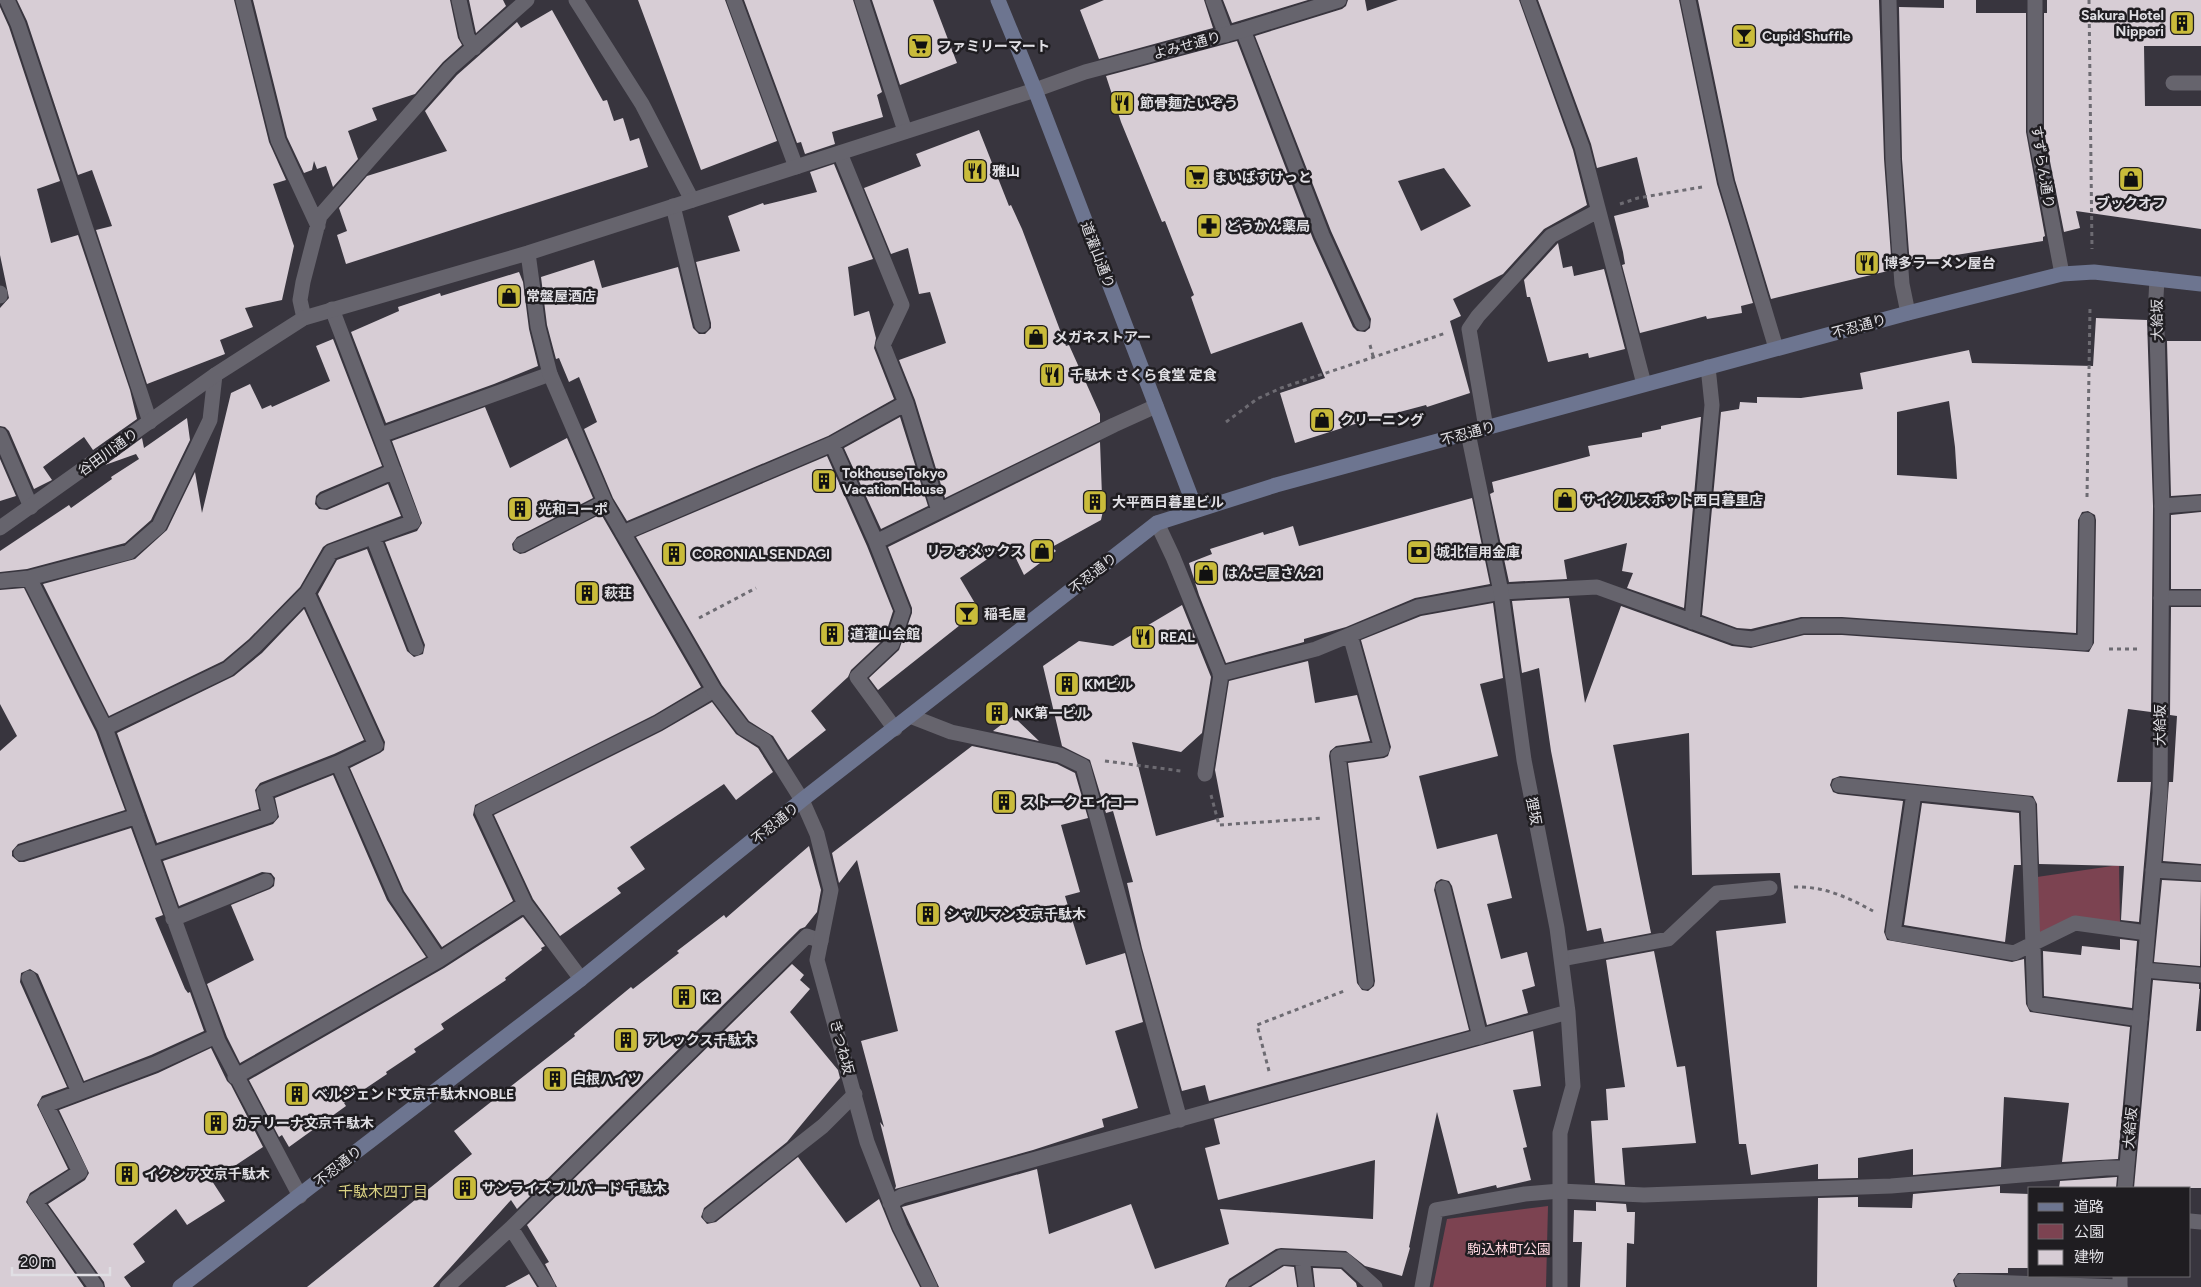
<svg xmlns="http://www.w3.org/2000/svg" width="2201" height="1287" font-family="Figtree,'Noto Sans JP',sans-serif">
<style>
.green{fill:#7c4351}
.building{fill:#d7cdd5;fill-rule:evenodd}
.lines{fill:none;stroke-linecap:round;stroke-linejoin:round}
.path{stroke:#6d6b72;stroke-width:3;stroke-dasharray:4 4;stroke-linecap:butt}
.lane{stroke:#66646d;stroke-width:15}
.street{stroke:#66646d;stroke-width:15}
.secondary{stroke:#6d7590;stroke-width:15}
.labels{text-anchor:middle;stroke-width:5;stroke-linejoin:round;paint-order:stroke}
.poi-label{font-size:14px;font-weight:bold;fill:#e0dfe4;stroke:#1f1d21;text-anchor:start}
.street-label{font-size:14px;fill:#e0dfe4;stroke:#1f1d21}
.park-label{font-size:14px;fill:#fed6de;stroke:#1f1d21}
.neighbourhood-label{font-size:15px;fill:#dad183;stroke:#1f1d21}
</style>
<rect width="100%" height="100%" fill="#38353e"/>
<path class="green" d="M2119 865 2120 924 2038 936 2037 877Z
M1548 1206 1546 1287H1433L1447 1219Z"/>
<path class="building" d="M17 0H234L269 142 286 180 273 184 294 246 282 300 245 308 253 327 220 340 225 354 147 384 96 230 112 226 92 170 78 175 27 21Z
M253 0H450L458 38 462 45 443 62 415 94 372 108 377 120 348 131 358 159 333 187 326 166 317 169 314 161 312 170 304 173 287 137Z
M469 0H503L506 6 476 33Z
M638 0H725L777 141 701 170Z
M744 0H853L882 92 877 95 883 117 832 132 835 144 805 154 801 142 797 143Z
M872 0H933L957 63 900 85Z
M1104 0H1204L1213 28 1099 59 1080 10Z
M1223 0H1308L1232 23Z
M1348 0H1365L1367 11 1398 0H1519L1573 150 1587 205 1544 229 1503 274 1453 299 1461 316 1450 321 1470 393 1427 407 1426 405 1358 423 1295 443 1280 393 1325 378 1302 322 1211 354 1191 297 1194 295 1165 221 1162 222 1121 122 1106 76 1237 41 1313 239 1353 327 1357 331 1365 332 1370 328 1371 319 1331 231 1255 36 1342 9 1346 6ZM1444 168 1471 206 1421 231 1398 181Z
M1538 0H1679L1717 184 1753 303 1741 306 1742 313 1707 319 1706 316 1640 333 1622 265 1625 264 1623 252 1614 216 1649 207 1637 157 1597 168 1591 144Z
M1698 0H1879L1884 159 1892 270 1771 299 1735 180Z
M1944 0H1976V13H2026V132L2045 236 2043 237V241L1956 255 1910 266 1902 159 1899 7 1944 8Z
M2047 0H2201V46H2144L2145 106H2201V229L2076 211 2080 228 2064 232 2044 131V13H2047Z
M0 7 9 27 60 181 37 189 51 243 78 235 130 390 137 419 93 450 84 437 43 467 52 480 34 489 9 431 5 427 0 426V308L9 298 0 255Z
M552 10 603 101 607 100 614 121 623 118 630 141 639 138 648 167 346 264 337 235 347 231 339 208 367 176 447 151 425 111 457 75 517 22 521 28Z
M979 130 1009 206 1011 205 1022 229 1066 346 1069 345 1100 414V422L945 498 915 400 899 360 946 343 930 292 919 294 908 248 891 254 864 188 921 166 916 154Z
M834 164 873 259 848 267 854 316 869 311 876 338 874 348 894 399 828 436 627 521 613 498 584 429 597 422 579 377 569 382 559 358 556 359 547 325 541 277 594 260 602 288 678 267 693 328 699 334H705L711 328V323L696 262 740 251 728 216 763 203 764 205 817 192 810 172Z
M1558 243 1563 268 1572 266 1574 276 1604 269 1625 349 1589 358 1588 353 1548 362 1530 297H1527L1524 280Z
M519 272 523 282 529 329 538 366 494 384 386 423 351 332 399 311 398 307 440 293 441 296Z
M2096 318 2147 320 2153 506 2151 712 2128 709 2117 782H2151L2139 922 2121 920 2124 866 2039 864 2037 804 2033 796 1840 776 1832 779 1830 785 1833 792 1838 794 1903 801 1884 932 1887 940 2012 962 2024 959 2026 1004 2030 1012 2130 1027 2118 1159 2062 1162 2069 1103 2004 1097 2001 1167 1913 1175V1149L1858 1158V1178L1818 1179V1164L1751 1175 1746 1144H1739L1716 931 1786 923 1780 873 1692 875 1689 733 1613 745 1651 933 1604 942 1601 928 1587 931 1551 751 1539 668 1522 673 1512 601 1569 598 1585 703 1621 606 1732 646 1751 648 1804 635H1842L2089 652 2094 643 2096 520 2095 515 2088 511 2082 512 2078 520 2076 633 1842 617H1801L1751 629 1737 628 1702 615 1721 412 1739 409 1740 402 1757 403V397L1801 398 1863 389 1860 373 1969 350 1972 363 2093 366ZM1949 401 1955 447 1957 479 1897 475V412Z
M333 339 382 466 320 492 316 496 315 504 319 509 327 510 388 484 401 516 327 544 323 547 300 587 249 639 223 661 109 716 43 584 135 559 167 530 195 472 202 513 231 393 250 384 262 409 271 405 272 407 330 381 316 346Z
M2167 341H2201V494L2171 496Z
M485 407 510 468 567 438 593 498 517 537 512 544 513 550 520 554 525 553 601 514 701 687 654 715 475 805 473 815 513 901 442 947 404 891 350 768 380 753 384 750 385 742 318 594 337 560 367 549 407 651 414 657 423 654 425 645 385 542 417 531 422 523 392 441Z
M900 417 928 506 881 529 844 448Z
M1700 417H1701L1684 608 1627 588 1633 573 1622 571 1627 543 1564 560 1567 579 1509 582 1490 494 1494 492 1492 482 1590 456 1588 446 1642 437V433L1661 429V426Z
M187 418 190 440 151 520 125 543 27 569 0 572V551L69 505 71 508 112 479 111 477 139 459 136 454 105 465 142 438 144 448Z
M1100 442 1102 496 1104 506 1101 520 1052 547 1056 551 1024 575 1009 544 960 578 979 610 878 690 869 678 899 650 912 613V608L888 547Z
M827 456 867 546 893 611 884 639 851 670 848 677 811 711 826 730 788 760 773 736 749 721 722 685 636 537Z
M0 459 16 496 0 501Z
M1472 498 1490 584 1415 598 1346 627 1304 639V642L1226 663 1199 595 1189 563 1212 554 1210 549 1263 532 1264 535 1293 526 1299 546Z
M2201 512V589H2171V515Z
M24 588 96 732 125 810 18 844 12 851V856L19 862H24L131 828 163 915 155 918 185 989 188 993 190 992 204 1031 151 1055 84 1081 38 974 30 969 21 973 20 982 67 1087 42 1096 37 1105 68 1169 30 1193 26 1202 84 1287H0V751L17 736 0 704V590Z
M1493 603 1503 678 1480 684 1498 756 1419 776 1437 849 1497 834 1512 898 1487 904 1501 959 1527 952 1535 986 1522 990 1528 1013 1487 1025 1452 886 1449 881 1441 879 1436 882 1434 890 1469 1030 1209 1101 1205 1085 1182 1091 1142 948 1127 883 1133 882 1113 811 1106 813 1090 760 1062 746 1043 666 1079 641 1113 646 1182 605 1211 677 1202 733 1181 752 1132 742 1156 836 1224 817 1215 770 1229 681 1308 661 1315 703 1357 695 1370 741 1336 746 1330 751 1329 756 1357 983 1362 990 1368 991 1374 986 1375 981 1348 763 1384 758 1388 756 1391 747 1361 640 1421 616Z
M2171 607H2201V864L2163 861 2169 782H2173L2177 716 2170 715Z
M304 609 364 740 334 754 260 783 255 790 259 809 157 843 117 733 234 676 262 653Z
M712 702 736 734 758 748 773 772 736 800 724 784 630 847 645 869 617 888 621 893 560 936 533 899 494 815 662 731Z
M1013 716 1039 741 993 731Z
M972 746 1057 764 1075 773 1088 818 1061 825 1080 892 1065 896 1086 965 1125 953 1143 1022 1115 1031 1138 1108 1102 1119 1104 1127 1033 1150 895 1189 896 1186 880 1122 884 1127 861 1041 898 1031 857 860 839 883 832 853Z
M333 775 387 900 426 957 240 1063 227 1037 207 984 254 960 231 905 270 889 274 886 275 878 271 873 262 872 179 906 163 861 273 824 279 817 275 798Z
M1922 803 2019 813 2021 865H2014L2005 942 1904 925Z
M809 846 821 890 817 912 805 927 800 929 517 1209 511 1200 433 1287H307L472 1154 454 1131 575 1036 574 1034 631 987 633 989 679 953 677 951 724 915 726 918Z
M2162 880 2201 882 2200 966 2154 962Z
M523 917 545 946 541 948 542 950 505 978 506 980 441 1024 444 1029 414 1049 416 1052 386 1072 387 1074 344 1103 346 1106 289 1147 282 1135 279 1137 249 1080 444 968Z
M2120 939 2137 941 2132 1008 2044 996 2043 951 2081 955 2082 946 2120 950Z
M1654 951 1677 1067 1685 1066 1696 1143 1622 1148 1625 1185 1595 1183 1591 1121 1608 1120 1606 1089 1625 1087 1606 960Z
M792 964 804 975 800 980 810 989 790 1012 838 1070 840 1078 787 1142 704 1208 701 1217 707 1224 716 1222 798 1157 846 1223 879 1199 892 1231 920 1287H557L545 1264 549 1262 527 1225Z
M2153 980 2199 984V989H2200L2196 1031H2201V1188H2134Z
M1533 1031 1541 1086 1513 1090 1527 1147 1523 1148 1531 1180 1497 1188 1496 1185 1458 1194 1437 1112 1409 1247 1410 1248 1402 1276 1365 1266 1346 1251 1281 1248 1276 1249 1229 1279 1225 1287H939L902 1207 1037 1169 1049 1234 1131 1204 1155 1269 1229 1244 1220 1209 1373 1219 1375 1160 1218 1200 1205 1148 1220 1144 1214 1119Z
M211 1048 227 1081 231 1085 263 1147 212 1181 225 1201 187 1225 176 1209 133 1244 145 1262 124 1277 131 1287H105L104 1282 48 1204 85 1180 89 1173 59 1110 158 1073Z
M2117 1177 2116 1188H2059L2060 1181Z
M2000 1186V1193L2030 1194V1268H2008V1273H1958L1953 1280 1955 1287H1817L1818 1198 1858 1197V1207L1912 1208 1913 1194Z
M1596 1202 1626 1204 1627 1212H1635L1634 1244 1627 1243 1626 1287H1580L1582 1242H1573L1574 1210 1596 1211Z
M1284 1266 1294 1267 1297 1287H1251Z
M1313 1268 1341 1269 1356 1283 1357 1287H1315Z
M529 1274 537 1287H505Z"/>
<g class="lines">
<path class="path" d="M2089 0 2092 249
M1620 204 1638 198 1702 187
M1370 345 1373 356
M1226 422 1257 399 1281 388 1446 333
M2087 497 2090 308
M699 618 756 588
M2109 649H2138
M1105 761 1181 771
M1211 795 1219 825 1322 818
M1794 887C1824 886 1847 897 1873 911
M1269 1071 1257 1025 1344 991"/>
<path class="lane" d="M7 0 18 24 150 422
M243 0 278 140 318 226
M459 0 467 36 474 48
M576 0 642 104 692 200
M734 0 796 167
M862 0 905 131
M1213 0 1226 35
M1528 0 1582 147 1644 384
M1688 0 1726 182 1776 348
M1889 0 1893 159 1902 284 1908 313
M1243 30 1322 235 1362 323
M2173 83H2201
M673 206 702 325
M0 293V296
M304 318 300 300 303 282 320 216 450 68 527 0
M906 403 939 511
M1486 428 1469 329 1478 316 1551 236 1598 211
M0 435 31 507
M381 435 550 374
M832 444 876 542 903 611 892 644 857 677 895 729
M324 501 394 471
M2162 506 2201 503
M1157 523 1173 557 1221 675 1205 774
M623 533 832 444 906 403 883 345 902 305 840 153
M373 537 416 648
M876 542 1114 425 1156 406
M521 545 605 502
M29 578 105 728 218 1041 300 1196
M0 581 29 578 129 552 159 526 210 420 215 375
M2161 598H2201
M1692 622 1712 405 1708 367
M1350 635 1382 749 1338 755 1366 982
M1220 674 1316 649 1418 607 1501 592 1597 587 1735 637 1752 639 1803 626H1842L2085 643 2087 520
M105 728 228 669 255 646 307 593 331 552 413 522 332 309
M338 763 396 896 439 960
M1839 785 2028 804 2035 1004 2140 1019
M1914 793 1893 933 2014 953 2075 923 2147 933
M21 853 137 816
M151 855 270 815 264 792 338 763 376 745 307 593
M2153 870 2201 873
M1443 888 1480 1037
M173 919 266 881
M1562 959 1668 939 1717 893 1770 888
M2144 970 2201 975
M29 978 79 1092
M581 979 525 904 482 811 658 723 714 690
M235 1077 439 960 525 904
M710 1215 823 1126 855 1094
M2190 1221 2201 1222
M1302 1258 1306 1287
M1962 1281 2120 1287
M96 1287 35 1201 80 1172 46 1105 155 1064 216 1036
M447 1287 511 1228
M548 1287 511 1228 807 936 821 941
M1234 1287 1281 1257 1345 1260 1375 1287
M1422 1287 1436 1210 1525 1194 1560 1191 1644 1195 1891 1186 2106 1168H2126"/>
<path class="street" d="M2035 0V132L2062 274
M528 253 538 327 550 374 605 502 714 690 743 728 765 741 802 800 817 834 831 890 817 960 867 1142 900 1227 930 1287
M1468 433 1501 592 1524 760 1557 928 1568 1012 1573 1086 1560 1133V1287
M0 528 215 375 304 318 528 253 1035 90 1085 72 1243 30 1339 0
M910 716 951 732 1060 755 1083 766 1180 1120
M2125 1188 2160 793 2162 506 2156 297 2157 279
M890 1203 902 1196 1568 1012
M2120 1287V1276"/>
<path class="secondary" d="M998 0 1035 90 1196 510
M180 1287 581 979 802 800 1157 523 1276 485 1908 313 2062 274 2094 272 2201 284"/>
</g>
<defs>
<symbol id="building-square" viewBox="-11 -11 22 22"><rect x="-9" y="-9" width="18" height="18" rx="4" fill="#c9bb3a" stroke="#1f1d21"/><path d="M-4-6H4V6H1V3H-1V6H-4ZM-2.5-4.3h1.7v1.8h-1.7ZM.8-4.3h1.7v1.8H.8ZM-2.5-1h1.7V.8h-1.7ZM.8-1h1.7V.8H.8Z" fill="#111"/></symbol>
<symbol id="bar-square" viewBox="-11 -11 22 22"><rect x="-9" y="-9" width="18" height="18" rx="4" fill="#c9bb3a" stroke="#1f1d21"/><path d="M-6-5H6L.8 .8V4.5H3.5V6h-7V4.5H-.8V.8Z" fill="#111"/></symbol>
<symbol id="supermarket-square" viewBox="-11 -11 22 22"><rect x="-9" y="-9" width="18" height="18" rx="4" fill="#c9bb3a" stroke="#1f1d21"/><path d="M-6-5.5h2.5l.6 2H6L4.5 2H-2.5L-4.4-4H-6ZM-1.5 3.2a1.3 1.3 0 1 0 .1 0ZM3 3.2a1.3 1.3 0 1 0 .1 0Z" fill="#111"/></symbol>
<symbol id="restaurant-square" viewBox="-11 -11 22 22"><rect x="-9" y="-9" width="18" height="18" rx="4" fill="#c9bb3a" stroke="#1f1d21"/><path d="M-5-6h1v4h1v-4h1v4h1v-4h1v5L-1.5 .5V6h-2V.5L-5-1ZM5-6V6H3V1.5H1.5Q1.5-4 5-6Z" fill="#111"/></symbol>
<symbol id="shop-square" viewBox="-11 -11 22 22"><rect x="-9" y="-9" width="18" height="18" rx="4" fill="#c9bb3a" stroke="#1f1d21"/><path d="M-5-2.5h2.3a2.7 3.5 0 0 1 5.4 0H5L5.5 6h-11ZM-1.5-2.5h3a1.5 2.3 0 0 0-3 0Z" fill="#111"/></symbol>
<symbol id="pharmacy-square" viewBox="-11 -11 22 22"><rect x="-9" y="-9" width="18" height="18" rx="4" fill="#c9bb3a" stroke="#1f1d21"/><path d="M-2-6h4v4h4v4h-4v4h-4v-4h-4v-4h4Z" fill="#111"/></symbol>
<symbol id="bank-square" viewBox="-11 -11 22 22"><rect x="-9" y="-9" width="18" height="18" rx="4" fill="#c9bb3a" stroke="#1f1d21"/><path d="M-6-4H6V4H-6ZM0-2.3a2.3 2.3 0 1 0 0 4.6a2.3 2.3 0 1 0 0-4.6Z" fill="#111"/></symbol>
</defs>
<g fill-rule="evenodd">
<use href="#building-square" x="2168" y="9" width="28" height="28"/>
<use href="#bar-square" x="1730" y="22" width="28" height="28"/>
<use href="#supermarket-square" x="906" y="32" width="28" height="28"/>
<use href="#restaurant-square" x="1108" y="89" width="28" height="28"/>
<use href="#restaurant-square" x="961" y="157" width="28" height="28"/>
<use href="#supermarket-square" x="1183" y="163" width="28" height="28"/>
<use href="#shop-square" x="2117" y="165" width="28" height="28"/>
<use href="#pharmacy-square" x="1195" y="212" width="28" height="28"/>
<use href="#restaurant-square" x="1853" y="249" width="28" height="28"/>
<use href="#shop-square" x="495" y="282" width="28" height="28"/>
<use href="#shop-square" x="1022" y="323" width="28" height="28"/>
<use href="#restaurant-square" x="1038" y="361" width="28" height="28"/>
<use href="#shop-square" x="1308" y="406" width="28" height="28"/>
<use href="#building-square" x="810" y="467" width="28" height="28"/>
<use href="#shop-square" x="1551" y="486" width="28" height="28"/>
<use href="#building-square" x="1081" y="488" width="28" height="28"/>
<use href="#building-square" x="506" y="495" width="28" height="28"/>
<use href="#shop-square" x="1028" y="537" width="28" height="28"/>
<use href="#bank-square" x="1405" y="538" width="28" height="28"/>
<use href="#building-square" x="660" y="540" width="28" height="28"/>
<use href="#shop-square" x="1192" y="559" width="28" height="28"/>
<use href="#building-square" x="573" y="579" width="28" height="28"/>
<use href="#bar-square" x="953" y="600" width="28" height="28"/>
<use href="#building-square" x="818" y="620" width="28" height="28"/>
<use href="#restaurant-square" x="1129" y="623" width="28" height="28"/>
<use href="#building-square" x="1053" y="670" width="28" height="28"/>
<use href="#building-square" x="983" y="699" width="28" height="28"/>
<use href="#building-square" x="990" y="788" width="28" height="28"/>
<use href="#building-square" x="914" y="900" width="28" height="28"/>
<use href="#building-square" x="670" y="983" width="28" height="28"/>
<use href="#building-square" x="612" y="1026" width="28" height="28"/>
<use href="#building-square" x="541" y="1065" width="28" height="28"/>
<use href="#building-square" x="283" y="1080" width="28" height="28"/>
<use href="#building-square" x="202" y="1109" width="28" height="28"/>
<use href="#building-square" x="113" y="1160" width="28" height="28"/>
<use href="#building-square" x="451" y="1174" width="28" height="28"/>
</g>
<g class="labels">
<g class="poi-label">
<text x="2164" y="20" text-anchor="end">Sakura Hotel<tspan x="2164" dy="16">Nippori</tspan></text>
<text x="1762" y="41">Cupid Shuffle</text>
<text x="938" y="51">ファミリーマート</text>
<text x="1140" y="108">節骨麺たいぞう</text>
<text x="992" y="176">雅山</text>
<text x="1214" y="182">まいばすけっと</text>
<text x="2131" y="208" text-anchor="middle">ブックオフ</text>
<text x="1226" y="231">どうかん薬局</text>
<text x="1884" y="268">博多ラーメン屋台</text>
<text x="526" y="301">常盤屋酒店</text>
<text x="1054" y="342">メガネストアー</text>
<text x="1070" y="380">千駄木 さくら食堂 定食</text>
<text x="1340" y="425">クリーニング</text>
<text x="842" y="478">Tokhouse Tokyo<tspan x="842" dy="16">Vacation House</tspan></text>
<text x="1582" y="505">サイクルスポット西日暮里店</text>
<text x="1112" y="507">大平西日暮里ビル</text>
<text x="538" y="514">光和コーポ</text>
<text x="1024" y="556" text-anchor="end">リフォメックス</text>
<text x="1436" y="557">城北信用金庫</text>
<text x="692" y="559">CORONIAL SENDAGI</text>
<text x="1224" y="578">はんこ屋さん21</text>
<text x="604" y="598">萩荘</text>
<text x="984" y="619">稲毛屋</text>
<text x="850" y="639">道灌山会館</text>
<text x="1160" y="642">REAL</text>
<text x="1084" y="689">KMビル</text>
<text x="1014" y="718">NK第一ビル</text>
<text x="1022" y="807">ストーク エイコー</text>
<text x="946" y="919">シャルマン文京千駄木</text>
<text x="702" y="1002">K2</text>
<text x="644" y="1045">アレックス千駄木</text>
<text x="572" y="1084">白根ハイツ</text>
<text x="314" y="1099">ベルジェンド文京千駄木NOBLE</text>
<text x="234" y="1128">カテリーナ文京千駄木</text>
<text x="144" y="1179">イクシア文京千駄木</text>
<text x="482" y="1193">サンライズブルバード 千駄木</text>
</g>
<g class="street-label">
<text transform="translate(1187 45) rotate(-15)" y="5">よみせ通り</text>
<text transform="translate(2043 167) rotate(81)" y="5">すずらん通り</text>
<text transform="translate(1098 255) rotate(69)" y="5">道灌山通り</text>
<text transform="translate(2157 320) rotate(-91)" y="5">大給坂</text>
<text transform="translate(1859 326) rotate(-15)" y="5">不忍通り</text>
<text transform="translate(1468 433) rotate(-15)" y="5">不忍通り</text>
<text transform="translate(108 452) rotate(-36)" y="5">谷田川通り</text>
<text transform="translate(1093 573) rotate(-38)" y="5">不忍通り</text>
<text transform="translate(2160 725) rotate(-90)" y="5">大給坂</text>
<text transform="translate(1534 811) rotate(79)" y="5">狸坂</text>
<text transform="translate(775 823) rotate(-39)" y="5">不忍通り</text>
<text transform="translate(842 1047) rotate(75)" y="5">きつね坂</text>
<text transform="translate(2130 1128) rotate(-85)" y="5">大給坂</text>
<text transform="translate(338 1166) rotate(-38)" y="5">不忍通り</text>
</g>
<g class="park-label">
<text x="1509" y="1254">駒込林町公園</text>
</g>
<g class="neighbourhood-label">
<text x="383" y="1197">千駄木四丁目</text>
</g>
</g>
<rect x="2028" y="1187" width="162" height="90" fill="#1f1d21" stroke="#6c6b6f"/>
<rect x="2038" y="1203" width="25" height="8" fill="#6d7590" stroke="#6c6b6f"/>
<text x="2074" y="1212" font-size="15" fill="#e0dfe4">道路</text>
<rect x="2038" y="1224" width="25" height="15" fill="#7c4351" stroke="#6c6b6f"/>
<text x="2074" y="1237" font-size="15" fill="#e0dfe4">公園</text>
<rect x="2038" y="1250" width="25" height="15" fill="#d7cdd5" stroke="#6c6b6f"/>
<text x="2074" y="1262" font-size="15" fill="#e0dfe4">建物</text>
<path d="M12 1267v8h98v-8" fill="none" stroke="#e0dfe4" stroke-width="2.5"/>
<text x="20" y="1267" font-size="15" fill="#e0dfe4" stroke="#1f1d21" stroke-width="4" paint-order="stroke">20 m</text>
</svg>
